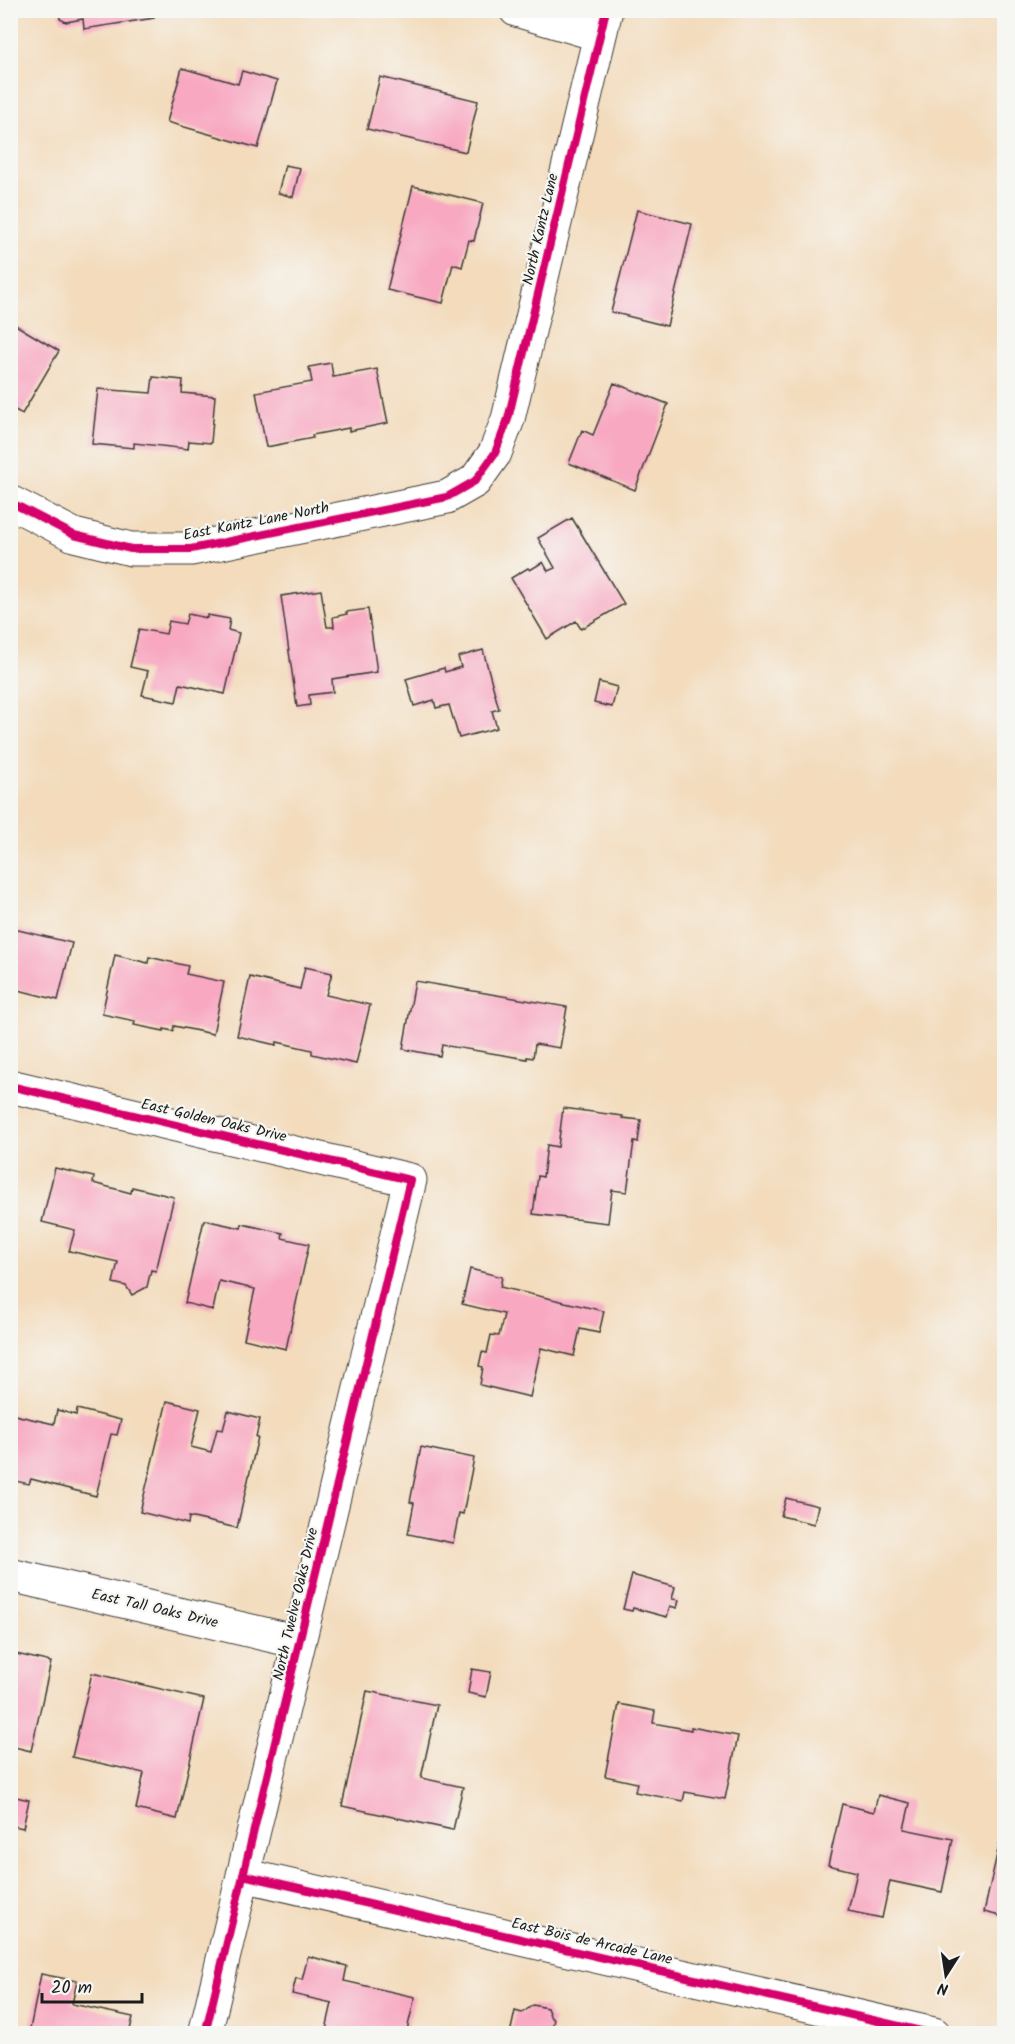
<svg xmlns="http://www.w3.org/2000/svg" width="1015" height="2044" font-family="Kalam,sans-serif">
<style>
.building{fill:#f8a8c1}
.lines{fill:none;stroke-linecap:round;stroke-linejoin:round}
.minor-casing{stroke:#3c3934;stroke-width:35}
.minor{stroke:#fff;stroke-width:33}
.cycleway-casing{stroke:#f6f6f2;stroke-width:11}
.cycleway{stroke:#d6006c;stroke-width:8}
.labels{text-anchor:middle;stroke-width:4.5;stroke-linejoin:round;paint-order:stroke}
.street-label{font-size:15px;fill:#1c1c1c;stroke:#f6f6f2}
</style>
<rect width="100%" height="100%" fill="#f6f6f2"/>
<filter id="ink" filterUnits="userSpaceOnUse"><feTurbulence type="fractalNoise" baseFrequency=".0167" numOctaves="2"/><feDisplacementMap in="SourceGraphic" scale="12" xChannelSelector="R" yChannelSelector="G"/><feConvolveMatrix kernelMatrix="1 2 1 2 8 2 1 2 1" color-interpolation-filters="sRGB"/></filter>
<filter id="wash" filterUnits="userSpaceOnUse"><feTurbulence type="fractalNoise" baseFrequency=".008" numOctaves="4" result="noise"/><feDisplacementMap in="SourceGraphic" scale="24" xChannelSelector="R" yChannelSelector="G"/><feGaussianBlur stdDeviation="1.35" result="paint"/><feColorMatrix in="noise" values="0 0 0 0 0 0 0 0 0 0 0 0 0 0 0 0 0 1.4 0 .05"/><feComposite in="paint" operator="in"/></filter>
<g filter="url(#wash)">
<rect width="100%" height="100%" fill="#f3dbbc"/>
<g id="blocks">
<path class="building" d="M59 10H153L154 18 84 29 83 19 66 22 60 19Z
M182 68 238 84 242 71 277 81 258 148 167 122Z
M380 77 478 101 466 152 367 129Z
M285 165 300 168 293 197 278 193Z
M413 186 483 203 474 241 469 240 462 267 453 264 443 303 387 290Z
M637 210 692 224 667 326 611 312Z
M14 324 59 351 22 414 10 407V329Z
M331 363 333 377 377 369 388 423 349 431V428L312 435 313 438 266 447 256 392 312 382 309 367Z
M153 377 183 380 182 393 215 396 211 443 189 441 188 449 134 443V448L92 444 98 389 151 393Z
M614 383 668 404 635 490 569 463 582 430 593 435Z
M572 518 624 604 581 629 576 621 547 639 511 578 528 568 530 570 543 562 548 571 555 568 538 538Z
M321 590 327 627H334L333 617 347 614 346 612 368 609 377 672 332 679 333 692 309 695 310 705 297 707 281 596Z
M188 614 207 618V615L230 619 228 630 239 633 225 694 180 684 176 702 142 695 148 671 130 667 139 629 166 634 169 621 185 624Z
M483 650 499 709 492 711 497 728 459 738 449 705 436 708 434 700 414 706 406 679 444 668 445 672 461 667 458 657Z
M599 682 617 687 612 707 594 703Z
M10 928 72 943 58 1000 10 988Z
M115 955 148 963 149 957 188 966 186 974 224 982 213 1034 174 1026 173 1031 164 1029V1031L134 1025 135 1021 102 1014Z
M305 967 332 973 326 995 370 1005 356 1064 312 1054V1050L277 1042 276 1045 237 1036 250 977 300 989Z
M415 981 567 1007 560 1048 535 1044 533 1058 527 1057V1059L442 1045 440 1056 403 1049Z
M563 1108 623 1116 622 1118 641 1120 638 1142 634 1141 627 1192 612 1190 608 1223 533 1214 538 1176 543 1177 547 1145 558 1147Z
M55 1168 94 1177 93 1183 131 1193 132 1187 174 1197 156 1271 151 1270 147 1287 132 1295 126 1286 113 1283 118 1262 69 1251 75 1230 42 1222Z
M204 1220 241 1228 242 1224 283 1233 282 1238 309 1244 286 1349 244 1339 255 1289 219 1281 213 1310 185 1303Z
M470 1269 502 1277 500 1287 604 1311 599 1333 580 1329 574 1356 541 1348 530 1397 480 1385 483 1367 479 1366 482 1352 487 1353 491 1335 499 1336 504 1314 462 1304Z
M167 1401 200 1409 191 1447 211 1452 217 1429 223 1430 228 1411 260 1419 256 1437H258L237 1528 189 1517 188 1524 140 1512Z
M77 1409 121 1420 117 1435 111 1434 96 1496 31 1479 29 1484 10 1480V1414L54 1424 57 1410 76 1415Z
M421 1447 474 1458 463 1514 459 1513 453 1543 408 1534 414 1503 410 1502Z
M786 1498 818 1506 814 1524 781 1516Z
M632 1575 675 1587 672 1599 679 1600 677 1608 670 1606 667 1617 633 1608 632 1611 623 1609Z
M12 1653 51 1662 31 1751 10 1746V1661Z
M472 1669 491 1672 486 1697 468 1693Z
M92 1673 204 1699 177 1819 136 1809 144 1773 72 1757Z
M367 1691 437 1705 421 1778 463 1787 453 1830 342 1806Z
M619 1704 655 1711 653 1723 691 1730V1727L738 1736 725 1799 685 1792 683 1801 635 1792 637 1783 605 1776Z
M878 1795 910 1803 904 1829 953 1839 942 1892 890 1881 882 1918 848 1911 857 1872 828 1865 842 1804 874 1812Z
M12 1796 29 1800 23 1828 10 1825Z
M1000 1841 1004 1842V1917L984 1912Z
M308 1956 347 1966 344 1981 415 1997 406 2034H325L332 2003 292 1994 296 1978 302 1980Z
M41 1974 77 1981 72 2004 133 2017 129 2034H29Z
M533 2005 547 2008 551 2018 554 2019 551 2034H510L515 2011 522 2013Z"/>
</g>
</g>
<g filter="url(#ink)">
<use href="#blocks" fill-opacity="0" stroke="#3c3934" stroke-width="1.5"/>
<g class="lines">
<defs>
<path id="minor" d="M516 10 600 35
M10 502 74 535 131 549H191L447 497 475 481 495 453 508 419 606 10
M10 1086 410 1180 205 2034
M10 1575 299 1642
M243 1875 934 2034"/>
</defs>
<use href="#minor" class="minor-casing"/>
<use href="#minor" class="minor"/>
<defs>
<path id="cycleway" d="M10 502 74 535 131 549H191L447 497 475 481 495 453 508 419 606 10
M10 1086 410 1180 205 2034
M243 1875 934 2034"/>
</defs>
<use href="#cycleway" class="cycleway-casing"/>
<use href="#cycleway" class="cycleway"/>
</g>
</g>
<g class="labels">
<g class="street-label">
<text transform="translate(540 229) rotate(-77)" y="5">North Kantz Lane</text>
<text transform="translate(256 521) rotate(-11)" y="5">East Kantz Lane North</text>
<text transform="translate(214 1120) rotate(13)" y="5">East Golden Oaks Drive</text>
<text transform="translate(295 1604) rotate(-77)" y="5">North Twelve Oaks Drive</text>
<text transform="translate(155 1608) rotate(13)" y="5">East Tall Oaks Drive</text>
<text transform="translate(592 1941) rotate(13)" y="5">East Bois de Arcade Lane</text>
</g>
</g>
<rect width="1015" height="2044" fill="none" stroke="#f6f6f2" stroke-width="36"/>
<g transform="translate(946 1975) rotate(192)" stroke="#f6f6f2" stroke-width="4.5" paint-order="stroke">
<path d="M0-4.5L10 22L0 15L-10 22Z" fill="#1c1c1c"/>
<text y="-9" font-size="16" font-weight="bold" text-anchor="middle" fill="#1c1c1c">N</text>
</g>
<path d="M42 1993v9h100v-9" fill="none" stroke="#1c1c1c" stroke-width="3"/>
<text x="51" y="1993" font-size="18" fill="#1c1c1c" stroke="#f6f6f2" stroke-width="4.5" paint-order="stroke">20 m</text>
</svg>
